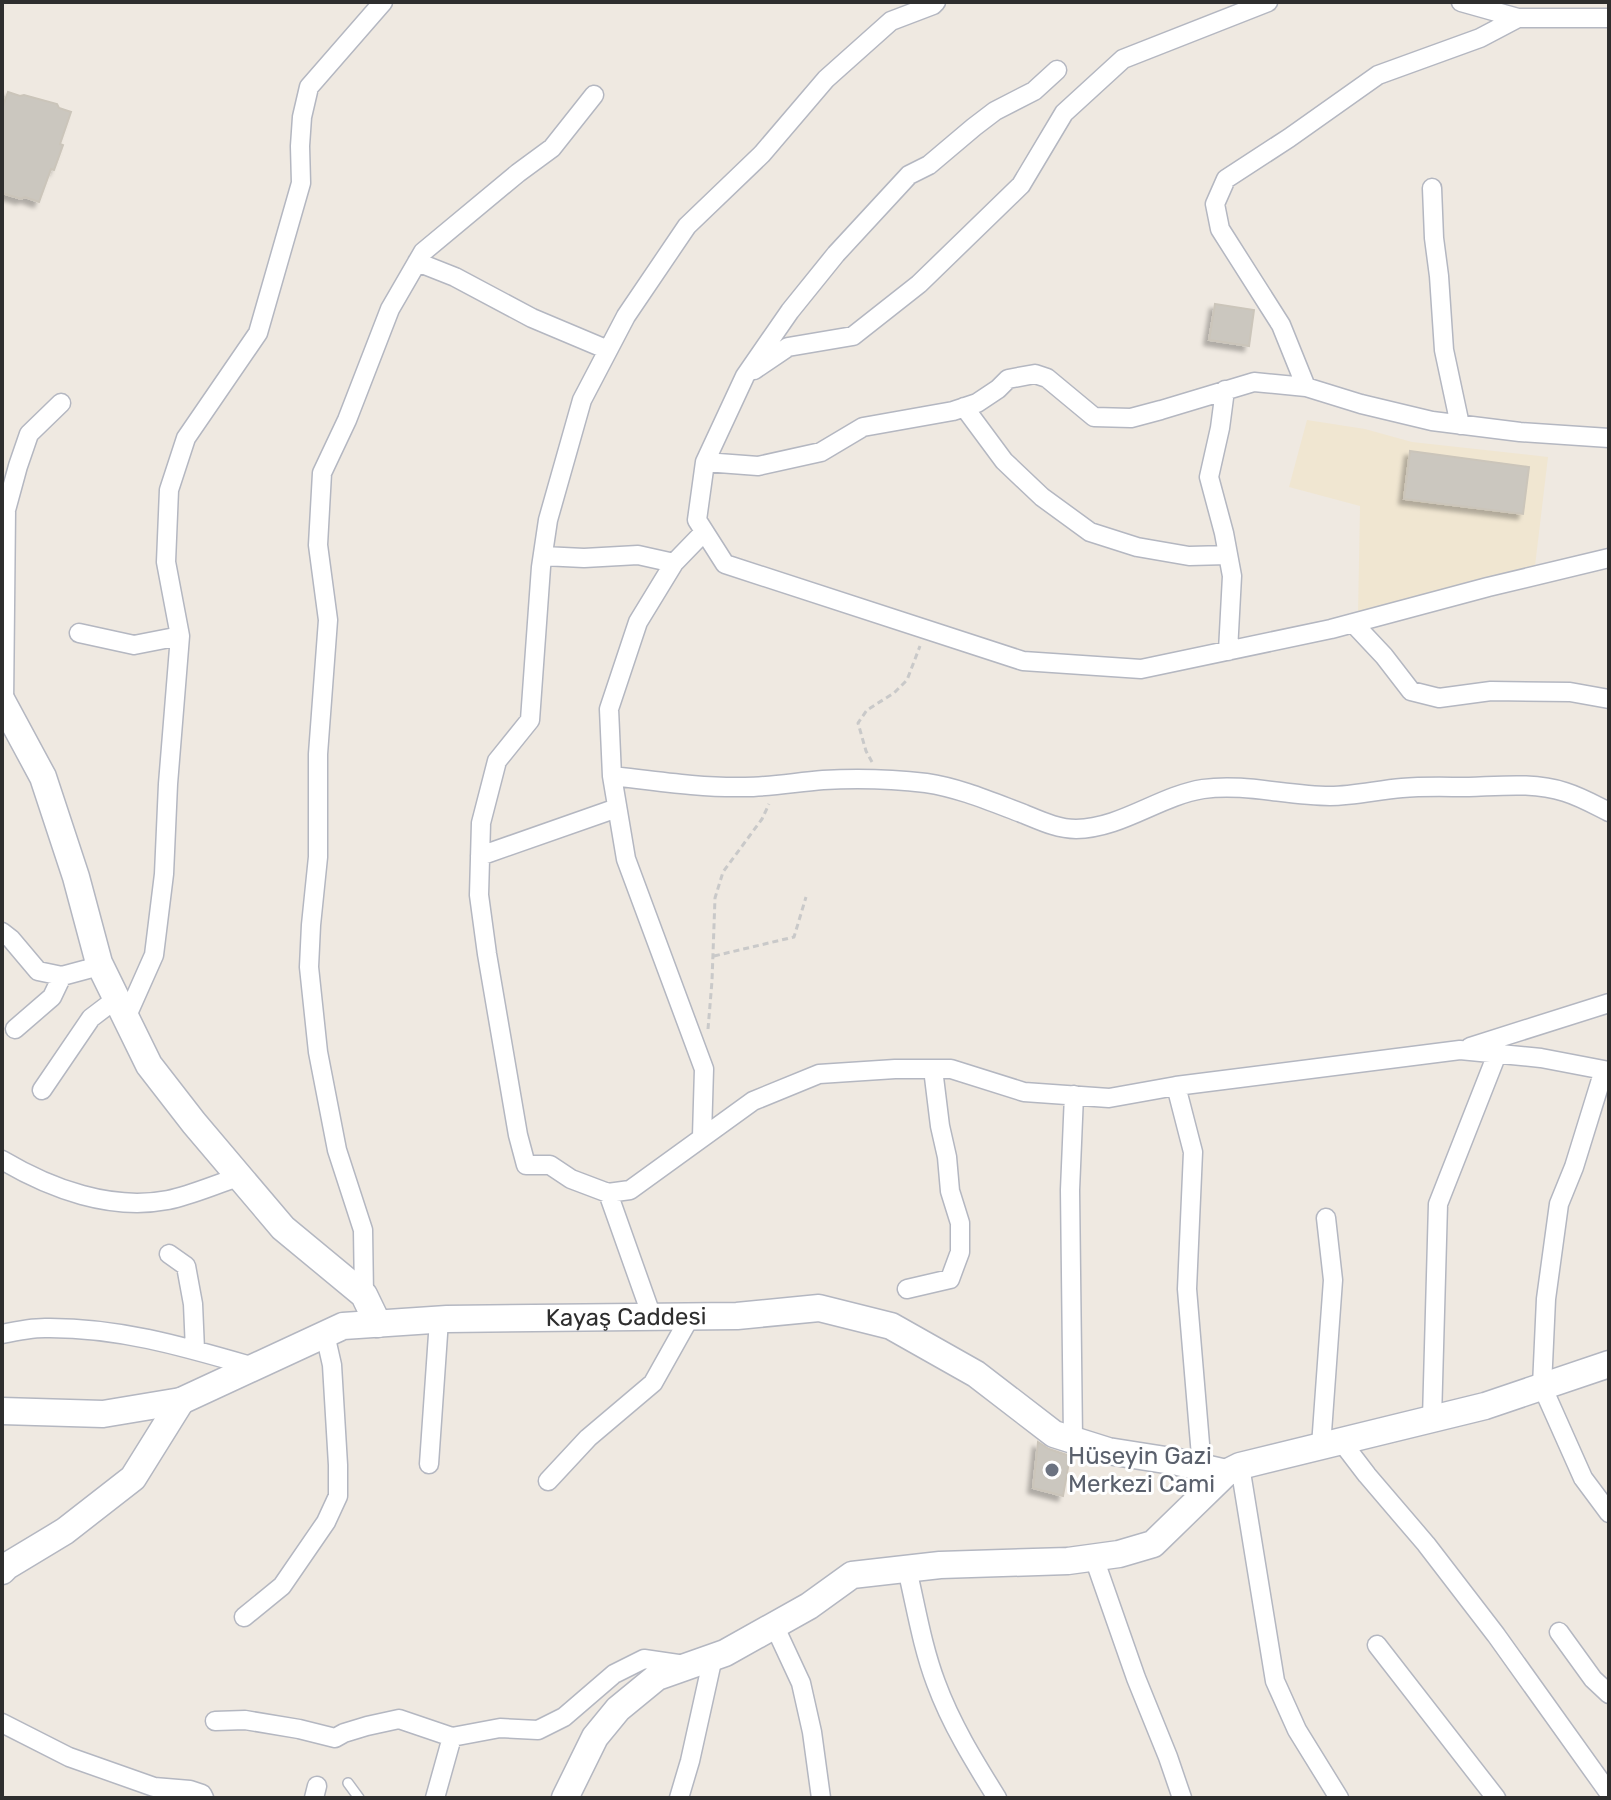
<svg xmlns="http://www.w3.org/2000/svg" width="1611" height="1800" font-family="Rubik,sans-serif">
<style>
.education{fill:#f0e6d1}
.building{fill:#cbc7bf;stroke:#cbc5ba;stroke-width:2;filter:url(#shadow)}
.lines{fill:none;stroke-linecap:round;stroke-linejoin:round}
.lane-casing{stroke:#b4b7c1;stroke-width:12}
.street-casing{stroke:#b4b7c1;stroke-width:21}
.secondary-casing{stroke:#b4b7c1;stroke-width:29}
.path{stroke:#c9c9c9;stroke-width:3;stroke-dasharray:6 4;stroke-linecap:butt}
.lane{stroke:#fff;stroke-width:9}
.street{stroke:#fff;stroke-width:18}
.secondary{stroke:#fff;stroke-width:26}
.worship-dot{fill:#6b7280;stroke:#fff;stroke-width:3}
.labels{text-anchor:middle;stroke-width:6;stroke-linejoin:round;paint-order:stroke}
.street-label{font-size:24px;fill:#2e2e2e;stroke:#fff}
.worship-label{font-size:24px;fill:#5b616d;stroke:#fff;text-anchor:start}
</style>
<defs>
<filter id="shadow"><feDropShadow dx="-5" dy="5" stdDeviation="2" flood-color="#0004"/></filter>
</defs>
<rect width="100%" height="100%" fill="#efe9e1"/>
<path class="education" d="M1307 420 1365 429 1412 442 1548 457 1535 566 1429 600 1358 615 1360 506 1289 487Z"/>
<path class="building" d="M8 92 20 96 24 95 57 104 59 108 71 112 60 144 63 145 54 170 51 169 39 202 25 197 21 199 2 193V109Z
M1215 304 1254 310 1249 346 1209 340Z
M1410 451 1529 467 1523 514 1404 499Z
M1038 1442 1049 1449 1070 1456 1063 1496 1033 1488Z"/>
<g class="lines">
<defs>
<path id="lane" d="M348 1783 359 1798"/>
<path id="street" d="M936 2 933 5 891 21 826 79 762 154 687 226 626 316 582 400 548 520 541 567 530 720 497 761 481 823 479 895 487 954 518 1135 526 1165H550L571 1179 608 1193 630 1190 753 1101 819 1074 895 1069H951L1024 1092 1109 1098 1176 1086 1460 1050 1541 1058 1609 1071
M1461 2 1518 18H1609
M1057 70 1034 91 995 111 974 127 929 165 909 175 836 254 790 311 745 376 705 462 697 520 725 564 1023 661 1141 669 1331 629 1488 587 1609 558
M1432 188 1434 238 1439 276 1444 350 1460 425
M417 262 455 277 532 318 608 350
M754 370 788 347 853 336 919 284 1021 185 1064 113 1123 59 1268 2
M1306 387 1281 325 1220 229 1215 204 1226 179 1289 138 1378 75 1480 38 1518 18
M1225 390 1220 428 1209 477 1224 533 1232 576 1228 651
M964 407 1004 461 1042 497 1090 532 1137 547 1189 556 1228 555
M705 462 758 466 821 452 863 427 953 411 977 403 998 389 1008 379 1035 374 1047 378 1094 417 1131 418 1161 410 1254 382 1306 387 1361 404 1432 421 1520 432 1609 438
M543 556 584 558 638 555 674 563
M1353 623 1384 656 1411 691 1439 698 1491 691 1570 692 1609 699
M79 633 134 645 180 636
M4 704 6 510 18 466 29 434 61 403
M612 776C656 781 701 788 745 787 771 787 797 782 823 780 857 778 892 779 926 783 960 788 992 802 1024 814 1041 821 1058 829 1076 829 1122 828 1159 796 1203 789 1245 783 1287 796 1330 796 1354 796 1378 790 1402 788 1424 786 1447 787 1469 787 1501 786 1534 782 1565 792 1581 797 1595 805 1609 812
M480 856 617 808
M2 932 11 939 38 971 62 976 88 969 99 963
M126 1018 154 955 164 874 168 784 180 636 166 562 169 490 186 438 258 333 301 183 300 146 302 117 309 87 383 2
M15 1029 52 997 62 976
M1470 1047 1609 1003
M1604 1070 1574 1167 1559 1204 1546 1299 1542 1386 1583 1478 1609 1513
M1176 1086 1193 1152 1187 1289 1202 1468
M42 1090 91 1018 116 999
M702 1136 704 1069 626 859 612 776 609 709 638 622 674 563 704 532
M2 1160C51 1189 111 1211 168 1200 192 1195 216 1184 239 1177
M608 1193 652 1317
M169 1254 186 1266 193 1304 195 1350
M907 1289 950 1279 960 1252V1223L950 1191 947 1157 940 1126 933 1069
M364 1295 363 1230 337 1150 318 1052 309 967 311 925 318 857V754L328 620 318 545 322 473 347 420 390 309 423 252 518 173 552 148 594 95
M2 1334C16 1331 31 1328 45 1328 118 1327 185 1347 254 1367
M1432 1419 1438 1204 1497 1054
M1073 1439 1070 1190 1074 1095
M1341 1441 1367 1475 1426 1544 1496 1635 1609 1793
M1321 1446 1333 1280 1326 1218
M429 1464 439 1320
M1240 1466 1275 1681 1297 1730 1339 1798
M548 1481 588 1438 653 1383 690 1317
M1094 1558 1136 1678 1168 1757 1182 1798
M907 1569C916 1607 922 1646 936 1683 951 1724 974 1761 997 1798
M244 1617 282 1586 326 1522 338 1496V1465L332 1365 325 1334
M774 1625 801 1683 812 1732 821 1798
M1559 1632 1593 1679 1609 1694
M1377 1645 1496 1798
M215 1721 245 1720 299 1729 335 1738 344 1733 367 1726 399 1719 452 1737 500 1728 538 1730 564 1717 614 1674 644 1659 685 1665
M2 1723 69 1757 154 1787 190 1790 202 1794 204 1798
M314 1798 317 1786
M435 1798 452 1737
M679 1798 690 1761 713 1657"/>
<g id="secondary">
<path d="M2 701 43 777 76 877 99 963 149 1065 194 1123 283 1228 364 1295 378 1324"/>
<path id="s1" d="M2 1411 103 1414 181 1401 343 1326 447 1319 737 1316 819 1308 891 1326 976 1374 1054 1434 1108 1451 1178 1462 1226 1473"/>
<path d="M2 1571 7 1566 65 1531 133 1478 181 1401"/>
<path d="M565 1798 595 1737 618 1709 657 1677 725 1653 809 1606 852 1575 940 1565 1068 1561 1119 1554 1153 1544 1226 1473 1240 1466 1485 1406 1609 1364"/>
</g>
</defs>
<use href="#lane" class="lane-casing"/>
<use href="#street" class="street-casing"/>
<use href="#secondary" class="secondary-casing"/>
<path class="path" d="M872 762 866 751 858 723 867 710 894 693 907 680 920 646
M714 956 794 937 806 897
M708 1029 712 981 715 898 723 872 762 819 769 804"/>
<use href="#lane" class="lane"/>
<use href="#street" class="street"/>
<use href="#secondary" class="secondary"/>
</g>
<circle class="worship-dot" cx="1052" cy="1470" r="8"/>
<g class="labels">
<g class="street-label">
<text dy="8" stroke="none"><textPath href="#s1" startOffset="642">Kayaş Caddesi</textPath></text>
</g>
<g class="worship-label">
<text x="1068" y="1464">Hüseyin Gazi<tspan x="1068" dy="28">Merkezi Cami</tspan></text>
</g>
</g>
<rect width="1611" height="1800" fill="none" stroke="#2e2e2e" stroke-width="8"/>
</svg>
